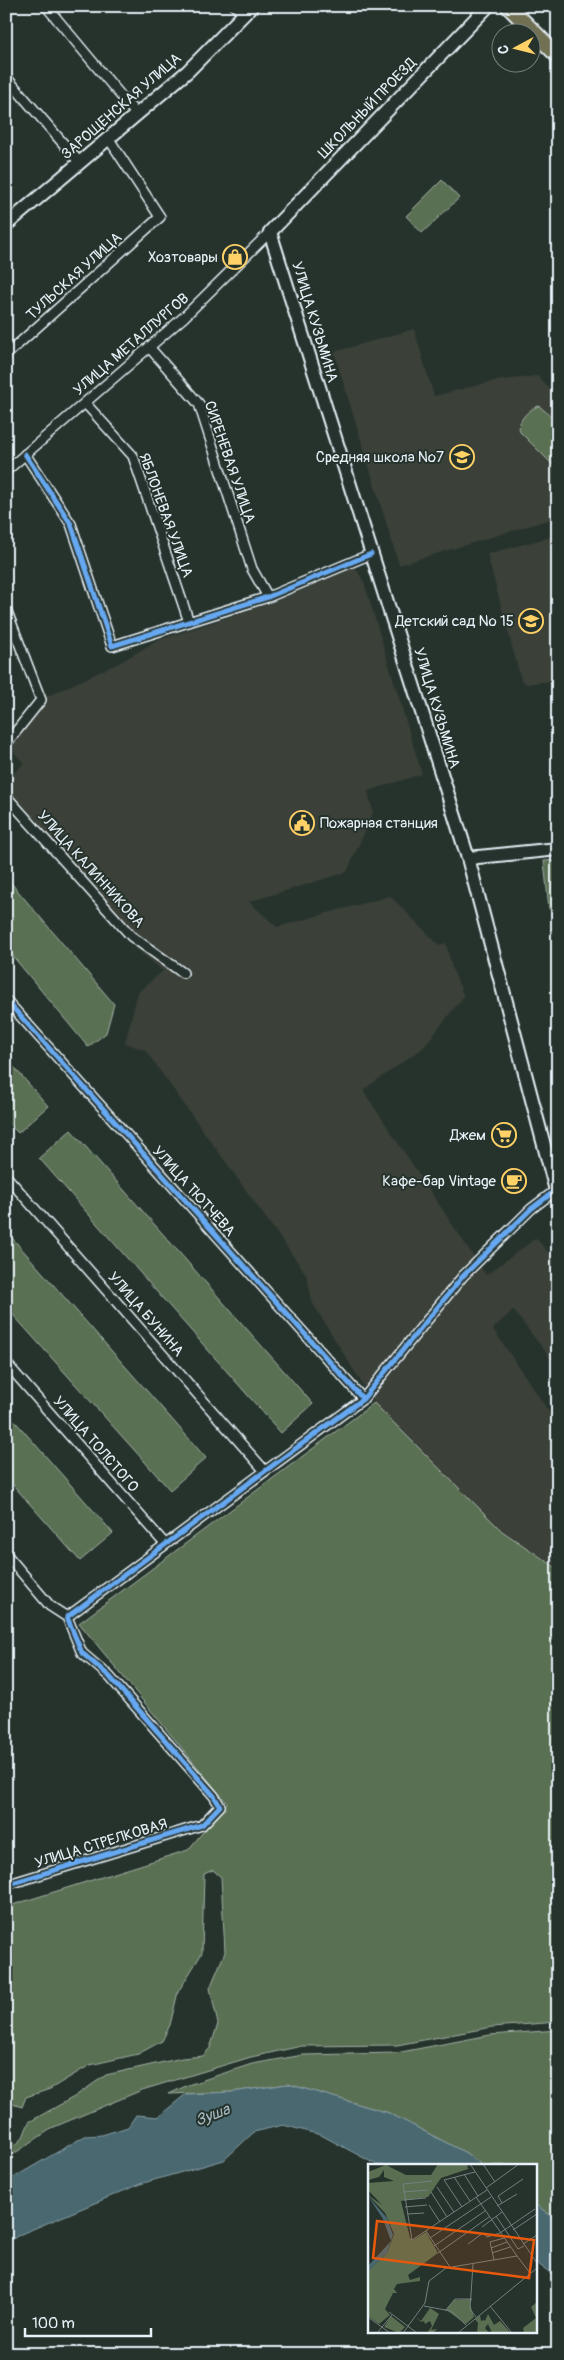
<svg xmlns="http://www.w3.org/2000/svg" width="564" height="2360" font-family="Pangolin,sans-serif">
<style>
.built{fill:#3a4038}
.green{fill:#5a6f52;stroke:#a1b0a5}
.water{fill:#496870;stroke:#899fa6}
.lines{fill:none;stroke-linecap:round;stroke-linejoin:round}
.street-casing{stroke:#e8f1f8;stroke-width:12}
.secondary-casing{stroke:#e8f1f8;stroke-width:16}
.primary-casing{stroke:#e8f1f8;stroke-width:18}
.street{stroke:#26332d;stroke-width:9}
.secondary{stroke:#26332d;stroke-width:12}
.primary{stroke:#716f52;stroke-width:14}
.cycleway-casing{stroke:#26332d;stroke-width:8}
.cycleway{stroke:#66a8f1;stroke-width:5}
.labels{text-anchor:middle;stroke-width:4;stroke-linejoin:round;paint-order:stroke}
.street-label{font-size:15px;fill:#e8f1f8;stroke:#26332d}
.poi-label{font-size:15px;fill:#e8f1f8;stroke:#26332d;text-anchor:end}
.water-label{font-size:16px;font-style:italic;fill:#a8bac2;stroke:#26332d}
.inset-road{fill:none;stroke:#747f7e;stroke-width:1}
.view{fill:#e8590c;fill-opacity:0.15;stroke:#e8590c;stroke-width:2.5}
.inset-edge{fill:none;stroke:#e8f1f8;stroke-width:2.5}
</style>
<rect width="100%" height="100%" fill="#26332d"/>
<filter id="ink" filterUnits="userSpaceOnUse"><feTurbulence type="fractalNoise" baseFrequency=".02" numOctaves="2"/><feDisplacementMap in="SourceGraphic" scale="10" xChannelSelector="R" yChannelSelector="G"/><feConvolveMatrix kernelMatrix="1 2 1 2 8 2 1 2 1" color-interpolation-filters="sRGB"/></filter>
<g filter="url(#ink)">
<path class="built" d="M414 329 434 396 494 381 537 376 558 397V517L399 565 334 352Z
M558 535V680L527 684 521 680 487 554Z
M355 567 364 582 422 774 368 791 373 812 347 872 249 902 277 927 390 896 439 945 446 943 452 968 464 996 423 1048 363 1090 486 1275 536 1238 558 1264V1368L513 1310 493 1329 558 1425V1569L502 1531 374 1403 313 1304 306 1274 145 1050 125 1043 138 992 163 971 124 938 6 805V781L24 763 6 744 37 701 121 662 156 641 267 604Z"/>
<path class="green" d="M442 180 459 198 422 233 406 216Z
M539 406 558 422V470L520 432C516 421 529 409 539 406Z
M558 860V908L549 909 544 861Z
M6 877 114 1004 106 1033 88 1047 6 948Z
M6 1058 48 1106 18 1133 6 1121Z
M71 1130 313 1404 281 1433 39 1158Z
M6 1231 206 1458 170 1490 6 1307Z
M374 1403 502 1531 558 1569V2022L492 2027 397 2045 302 2046 251 2057 142 2090 54 2127 6 2159V2137L16 2145 23 2137 29 2122 74 2097 106 2075 182 2058 203 2056 210 2048 218 2024 210 1988 225 1952 221 1877 213 1870 204 1874 202 1953 178 1992 170 2025 162 2041 138 2054 90 2065 50 2089 26 2097 22 2107 6 2102V1907L188 1850 227 1803 79 1623Z
M6 1411 113 1533 80 1561 6 1477 12 1470 6 1464Z
M558 2030V2221L535 2204V2165H482L466 2153 389 2113 288 2084 232 2092 169 2094 188 2085 252 2064 303 2055 396 2053 490 2035Z"/>
<path class="water" d="M288 2084 389 2113 466 2153 482 2165H377L321 2135 283 2125 254 2132 224 2160 140 2184 21 2234 6 2243V2182L85 2136 102 2135 128 2127 136 2115 158 2117 186 2094 232 2092Z
M535 2204 558 2221V2278L535 2262Z"/>
<g class="lines">
<defs>
<path id="street" d="M46 6 137 115
M235 6 245 15
M6 77 80 163
M149 347 199 404 252 569 268 597
M6 355 160 217 109 139
M85 403 133 456 189 622
M25 454 71 524 112 646 268 597 371 554
M6 471 184 317 270 232
M6 609 41 700 6 744
M6 796 131 936 183 973
M6 1000 363 1399
M6 1176 265 1471
M6 1363 165 1544
M6 1554 50 1606 67 1617
M67 1617 363 1399 463 1276 531 1209 556 1190
M6 1885 202 1825 220 1806 214 1796 109 1676 82 1653 67 1617"/>
<path id="secondary" d="M488 6 270 232 468 858 558 1198
M6 225 188 71 252 6
M468 858 558 849"/>
<path id="primary" d="M508 6 558 56"/>
</defs>
<use href="#street" class="street-casing"/>
<use href="#secondary" class="secondary-casing"/>
<use href="#primary" class="primary-casing"/>
<use href="#street" class="street"/>
<use href="#secondary" class="secondary"/>
<use href="#primary" class="primary"/>
<defs>
<path id="cycleway" d="M25 454 71 524 112 646 268 597 371 554
M6 1000 363 1399
M6 1885 202 1825 220 1806 214 1796 109 1676 82 1653 67 1617 363 1399 463 1276 531 1209 556 1190"/>
</defs>
<use href="#cycleway" class="cycleway-casing"/>
<use href="#cycleway" class="cycleway"/>
</g>
</g>
<defs>
<symbol id="shop-ring" viewBox="-11 -11 22 22"><circle r="9.5" fill="#26332d" stroke="#ffd166" stroke-width="1.5"/><path d="M-5-2.5h2.3a2.7 3.5 0 0 1 5.4 0H5L5.5 6h-11ZM-1.5-2.5h3a1.5 2.3 0 0 0-3 0Z" fill="#ffd166"/></symbol>
<symbol id="school-ring" viewBox="-11 -11 22 22"><circle r="9.5" fill="#26332d" stroke="#ffd166" stroke-width="1.5"/><path d="M0-5L7-2L0 1L-7-2ZM-4 1L0 2.5L4 1V4Q0 6-4 4Z" fill="#ffd166"/></symbol>
<symbol id="civic-ring" viewBox="-11 -11 22 22"><circle r="9.5" fill="#26332d" stroke="#ffd166" stroke-width="1.5"/><path d="M-.6-6.5H3V-4.5H.6V-3L4-1V1h2V6H-6V1h2V-1L-.6-3ZM-1.2 2.5V6h2.4V2.5Z" fill="#ffd166"/></symbol>
<symbol id="supermarket-ring" viewBox="-11 -11 22 22"><circle r="9.5" fill="#26332d" stroke="#ffd166" stroke-width="1.5"/><path d="M-6-5.5h2.5l.6 2H6L4.5 2H-2.5L-4.4-4H-6ZM-1.5 3.2a1.3 1.3 0 1 0 .1 0ZM3 3.2a1.3 1.3 0 1 0 .1 0Z" fill="#ffd166"/></symbol>
<symbol id="cafe-ring" viewBox="-11 -11 22 22"><circle r="9.5" fill="#26332d" stroke="#ffd166" stroke-width="1.5"/><path d="M-5.5-4.5H6V0H3Q3 3.5 0 3.5H-2.5Q-5.5 3.5-5.5 0ZM3-3.2v2h1.7v-2ZM-6 4.5H4V6H-6Z" fill="#ffd166"/></symbol>
</defs>
<g fill-rule="evenodd">
<use href="#shop-ring" x="221" y="243" width="28" height="28"/>
<use href="#school-ring" x="448" y="443" width="28" height="28"/>
<use href="#school-ring" x="517" y="607" width="28" height="28"/>
<use href="#civic-ring" x="288" y="809" width="28" height="28"/>
<use href="#supermarket-ring" x="490" y="1121" width="28" height="28"/>
<use href="#cafe-ring" x="500" y="1167" width="28" height="28"/>
</g>
<g class="labels">
<g class="street-label">
<text transform="translate(121 106) rotate(-41)" y="5">ЗАРОЩЕНСКАЯ УЛИЦА</text>
<text transform="translate(367 108) rotate(-46)" y="5">ШКОЛЬНЫЙ ПРОЕЗД</text>
<text transform="translate(74 276) rotate(-42)" y="5">ТУЛЬСКАЯ УЛИЦА</text>
<text transform="translate(315 322) rotate(73)" y="5">УЛИЦА КУЗЬМИНА</text>
<text transform="translate(131 344) rotate(-41)" y="5">УЛИЦА МЕТАЛЛУРГОВ</text>
<text transform="translate(230 462) rotate(71)" y="5">СИРЕНЕВАЯ УЛИЦА</text>
<text transform="translate(166 515) rotate(70)" y="5">ЯБЛОНЕВАЯ УЛИЦА</text>
<text transform="translate(437 708) rotate(73)" y="5">УЛИЦА КУЗЬМИНА</text>
<text transform="translate(91 869) rotate(48)" y="5">УЛИЦА КАЛИННИКОВА</text>
<text transform="translate(194 1191) rotate(48)" y="5">УЛИЦА ТЮТЧЕВА</text>
<text transform="translate(146 1314) rotate(49)" y="5">УЛИЦА БУНИНА</text>
<text transform="translate(96 1444) rotate(49)" y="5">УЛИЦА ТОЛСТОГО</text>
<text transform="translate(101 1843) rotate(-17)" y="5">УЛИЦА СТРЕЛКОВАЯ</text>
</g>
<g class="poi-label">
<text x="218" y="262">Хозтовары</text>
<text x="444" y="462">Средняя школа №7</text>
<text x="514" y="626">Детский сад № 15</text>
<text x="320" y="828" text-anchor="start">Пожарная станция</text>
<text x="486" y="1140">Джем</text>
<text x="496" y="1186">Кафе-бар Vintage</text>
</g>
<g class="water-label">
<text transform="translate(212 2114) rotate(-21)" y="6">Зуша</text>
</g>
</g>
<g transform="translate(368 2164)">
<rect width="169" height="169" fill="#26332d"/>
<path d="M70 0H99L100 5 73 14 60 33 33 37 42 74 45 76 58 68 70 89 40 111 42 116 52 113V117L29 120 26 125 29 129H25L17 145 22 151 11 160 0 152V107L19 89 26 70 17 49 0 31 14 41 0 26V19L26 17 16 13V6L11 13 0 16V8L18 1 38 11H63ZM104 135 102 140 106 153 98 160 78 146 86 136ZM169 138V169H156L155 164 168 154 163 143ZM62 144 71 150 63 166 69 165 65 169H59L64 162 62 157 57 160 56 157 53 158 48 153 53 157ZM120 150 126 161 132 157 143 169H124L120 160 117 164 121 169H109L110 159 107 155 112 151 113 157 116 156 114 154 117 157ZM23 152 37 163 31 169 16 163Z" fill="#5a6f52"/>
<path d="M0 32 19 54 25 71 19 89 0 107V102L23 77 15 55Z" fill="#496870"/>
<path class="inset-road" d="M102 0 169 99M115 0 127 18M96 10 110 32M86 13 102 37M64 17 35 20 44 76 119 26M69 23 86 48M118 24 151 0M35 28 60 26M63 28 79 53M108 33 149 92M36 36 58 34M134 39 130 32 155 15M61 41 72 58M129 42 149 30M37 43 59 41M94 43 76 16 107 8M39 50 56 49M128 52 150 85 156 82M114 63 134 48M145 66 169 50M58 67 82 103M62 74 123 33M100 80 115 69 119 73 132 69 167 45M155 80 169 71M66 82 117 47M123 84 139 78M70 89 121 53M124 89 142 83M126 96 122 78 136 74M105 100 102 145 108 153M56 142 83 147 98 161M122 142 144 169M77 147 87 135H104M21 148 49 169M0 153 22 169M9 169 24 151M35 169 57 139 61 117 78 104 149 92 162 109M90 169 169 104"/>
<path class="view" d="M9 57 166 76 161 114 5 94Z"/>
<rect width="169" height="169" class="inset-edge"/>
</g>
<rect width="564" height="2360" fill="none" stroke="#26332d" stroke-width="25"/>
<rect x="12" y="12" width="539" height="2335" fill="none" stroke="#e8f1f8" stroke-width="2" filter="url(#ink)"/>
<g transform="translate(516 48) rotate(263)"><circle r="24" fill="#26332d" stroke="#747f7e"/>
<path d="M0-4L9 19L0 12L-9 19Z" fill="#ffd166"/>
<text y="-8" font-size="14" font-weight="bold" text-anchor="middle" fill="#e8f1f8">С</text>
</g>
<path d="M25 2328v8h126v-8" fill="none" stroke="#e8f1f8" stroke-width="2.5"/>
<text x="32" y="2328" font-size="15" fill="#e8f1f8" stroke="#26332d" stroke-width="4" paint-order="stroke">100 m</text>
</svg>
